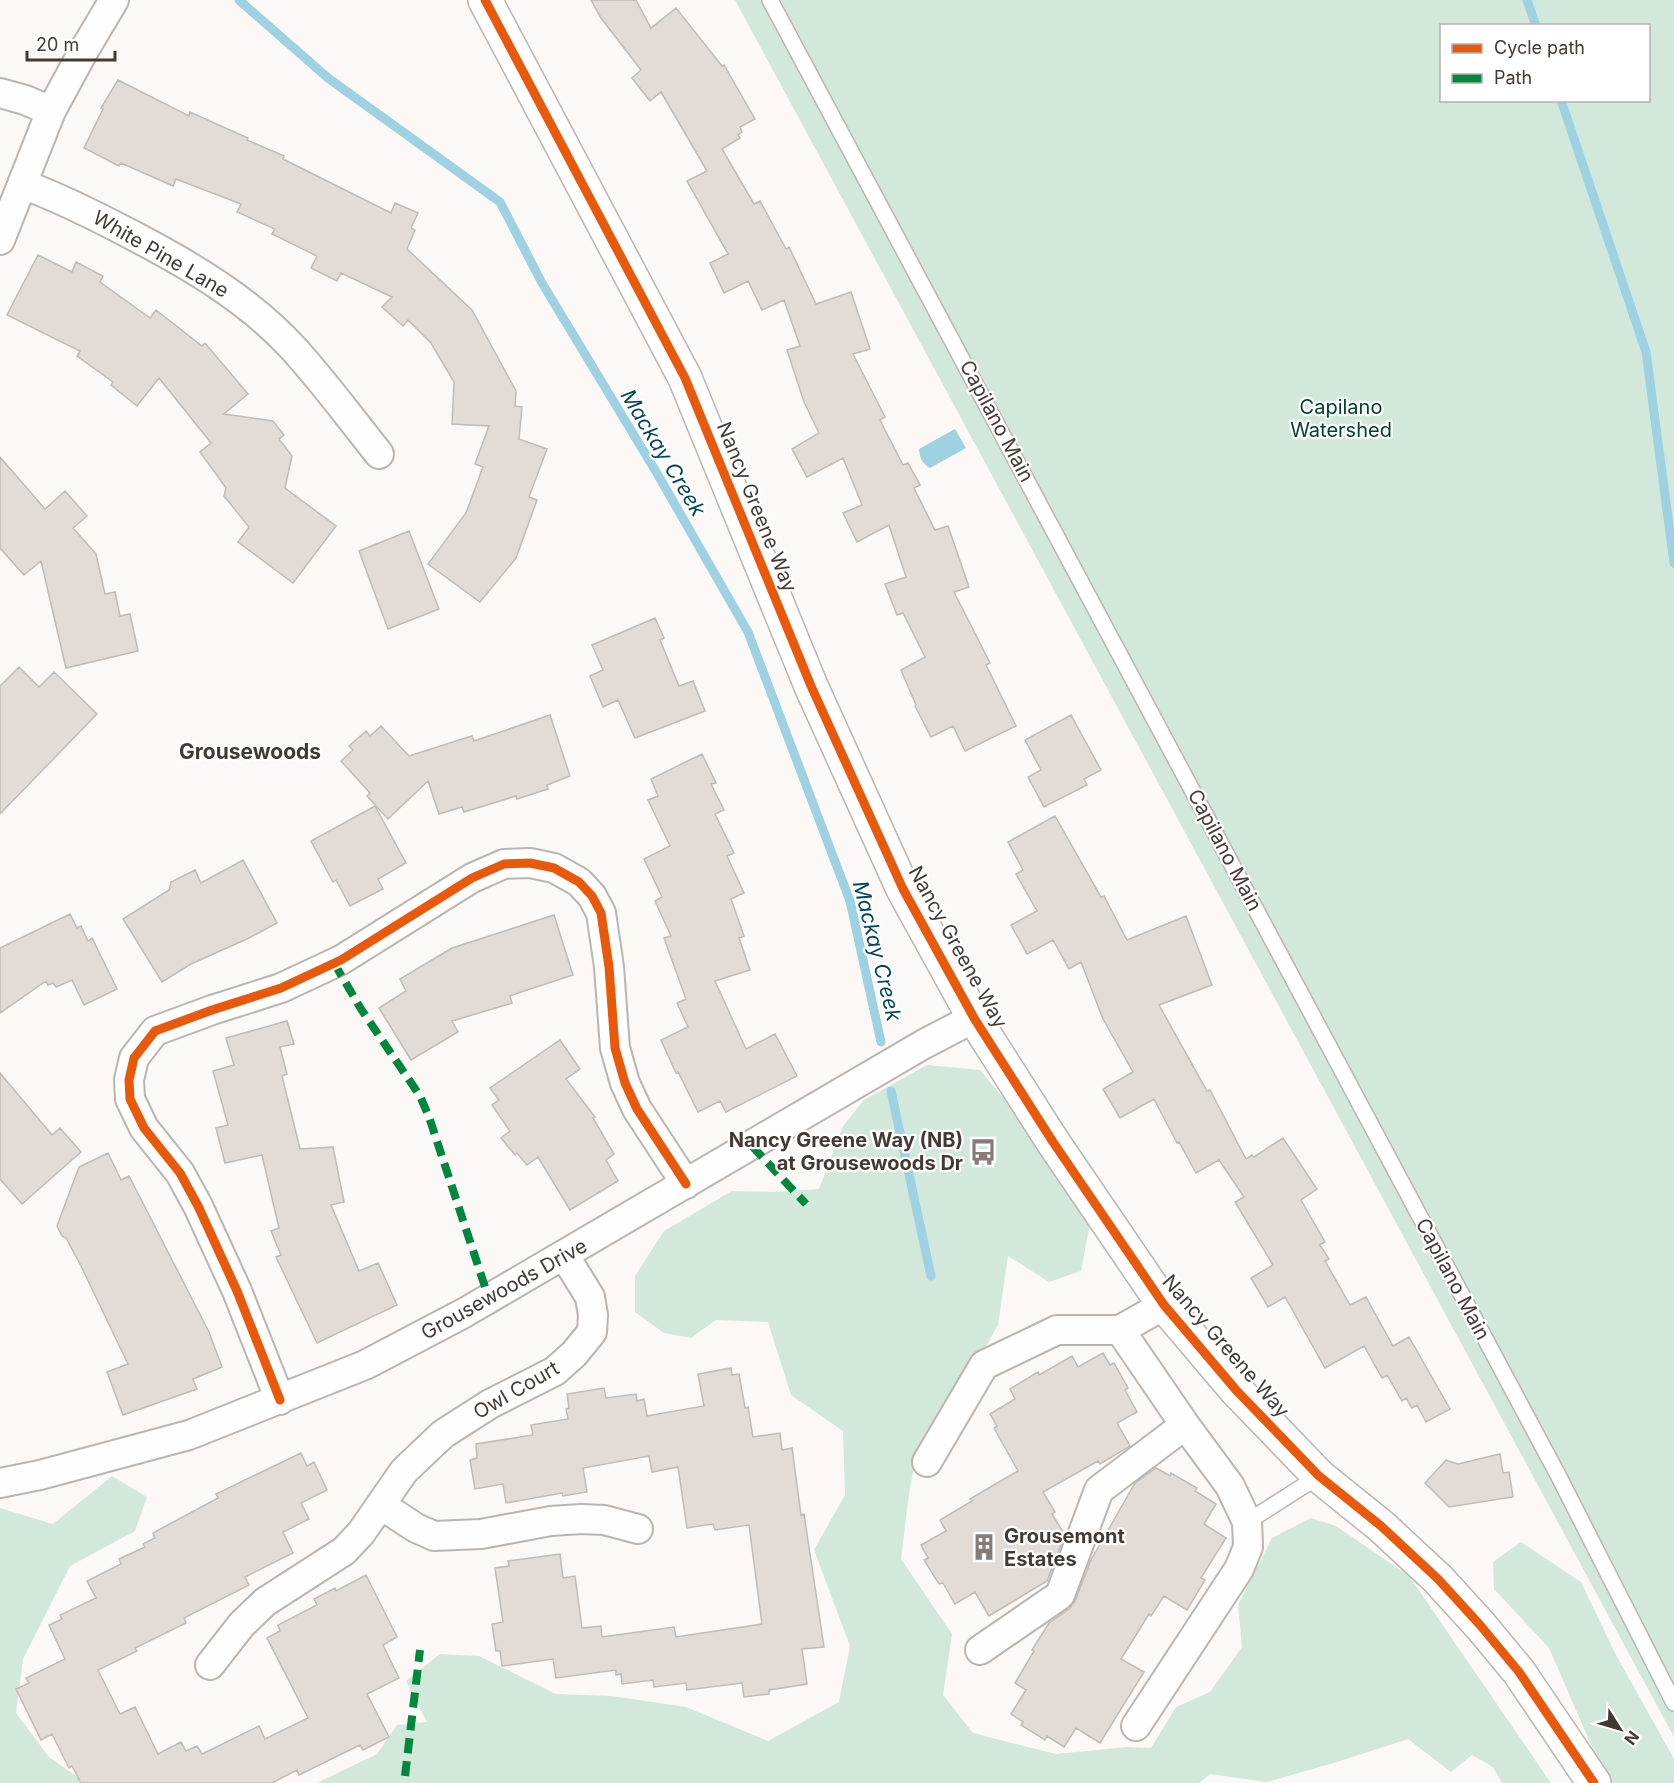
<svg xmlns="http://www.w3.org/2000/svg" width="1674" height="1783" font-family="Inter,sans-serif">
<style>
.green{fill:#d2e8db;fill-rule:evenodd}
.water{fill:#9ed1e2}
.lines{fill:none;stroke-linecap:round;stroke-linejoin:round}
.stream{stroke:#9ed1e2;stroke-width:9}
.building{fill:#e2dbd6;stroke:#c1bbb6;stroke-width:1.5}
.service-casing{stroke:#bbb5b0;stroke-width:18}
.minor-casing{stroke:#bbb5b0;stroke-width:32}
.tertiary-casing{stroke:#bbb5b0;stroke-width:36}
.service{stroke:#fefefe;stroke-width:15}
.minor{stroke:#fefefe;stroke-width:28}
.tertiary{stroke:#fefefe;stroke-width:33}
.quiet{stroke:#00873e;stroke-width:8;stroke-dasharray:15 8;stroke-linecap:butt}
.cycleway-casing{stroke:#fff;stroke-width:13}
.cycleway{stroke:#e8590c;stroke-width:9}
.labels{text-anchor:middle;stroke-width:4.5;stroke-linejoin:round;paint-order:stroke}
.street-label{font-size:20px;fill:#453a32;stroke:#fff}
.park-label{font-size:20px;fill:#03402c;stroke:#fff}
.poi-label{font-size:20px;font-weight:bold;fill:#453a32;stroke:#fff;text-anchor:end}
.water-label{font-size:21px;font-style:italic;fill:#024759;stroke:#fff}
.neighbourhood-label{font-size:21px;font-weight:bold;fill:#453a32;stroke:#fff}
</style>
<rect width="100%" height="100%" fill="#fbf8f5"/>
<path class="green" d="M735 0H1674V1737ZM1442 26H1648V100H1442Z
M927 1065 980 1070 1032 1132 1090 1224 1081 1271 1049 1282 1008 1256 998 1325 963 1387 918 1447 909 1493 901 1559 952 1634 943 1695 973 1733 1056 1754 1127 1747 1151 1748 1176 1707 1210 1692 1242 1647 1238 1605 1272 1538 1311 1518 1336 1526 1409 1576 1551 1783H1502L1493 1767 1472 1755 1451 1772 1408 1739 1337 1762 1267 1782 1210 1774 1199 1783H317L377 1754 397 1725 427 1722 406 1681 440 1654 479 1656 556 1694 611 1696 686 1707 768 1741 839 1702 850 1646 814 1550 845 1495 843 1431 791 1395 768 1322 716 1320 691 1338 664 1333 635 1312V1276L664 1231 732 1191 775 1192 819 1189 843 1126 864 1100Z
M112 1476 147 1497 135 1531 70 1566 23 1659 16 1713 49 1757 86 1783H0V1508L53 1524Z
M1521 1542 1581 1582 1615 1653 1674 1759V1783H1612L1599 1763 1549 1648 1494 1589 1493 1562Z"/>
<path class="water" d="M955 429 966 448 930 468C922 463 920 459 919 449Z"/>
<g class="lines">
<path class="stream" d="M239 0 328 78 500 202 542 283 658 475 748 632 850 901 881 1042
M1527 0 1536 26
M1561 100 1646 352 1674 563
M891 1091 931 1276"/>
</g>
<path class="building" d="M591 0H636L651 28 676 8 722 66 724 65 755 119 740 127 742 132 738 135 740 138 722 149 754 204 760 201 786 249 789 247 816 304 851 292 870 349 853 354 885 417 880 420 903 465 908 463 920 485 914 488 935 530 948 526 969 587 954 592 990 663 986 665 1016 726 965 751 953 726 931 737 915 706 916 705 901 670 925 657 903 613 897 615 885 584 906 577 889 525 857 542 843 513 862 505 843 458 807 477 792 449 819 433 804 402 787 350 800 346 784 300 762 310 748 281 724 293 710 263 728 254 687 181 707 171 661 92 650 101 632 78 641 70 601 18Z
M118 80 189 116 190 112 248 138 247 140 284 156 283 159 391 213 395 203 418 213 411 228 415 230 407 249 472 310 516 391 515 406 522 407 519 439 547 449 529 497 537 500 516 558 480 602 428 564 466 513 483 467 475 464 489 426 452 424 454 382 431 343 408 320 403 326 382 307 392 297 341 273 337 281 311 268 317 256 272 234 275 229 237 212 241 204 176 179 173 186 121 163 119 166 84 148 103 109 101 108Z
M38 255 72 272 76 262 103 276 100 282 150 318 156 310 202 346 205 343 248 394 224 414 273 421 284 435 279 439 292 456 285 488 336 526 293 583 238 542 249 527 224 496 226 488 200 452 211 443 159 378 137 406 111 385 113 382 77 356 80 351 7 315Z
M0 457 45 509 65 491 87 516 73 528 96 554 105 594 115 592 120 616 130 614 138 651 66 668 41 561 24 575 0 548Z
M409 531 439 609 388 629 359 551Z
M655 618 664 638 660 640 679 686 693 681 705 711 635 738 618 700 603 707 590 676 603 670 592 645Z
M19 667 39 687 54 672 97 714 0 814V686Z
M550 715 570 776 547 785 548 789 517 799 516 796 464 812 462 807 439 814 428 781 388 819 367 796 370 793 341 761 353 750 349 746 366 731 370 736 381 726 409 756 472 736 474 741Z
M1071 715 1101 770 1084 779 1087 785 1044 807 1028 777 1041 770 1025 740Z
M702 754 716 783 711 784 724 810 715 814 734 853 727 856 744 893 731 899 744 936 739 938 750 970 715 981 746 1049 775 1034 797 1076 726 1112 720 1101 698 1112 678 1072 676 1073 661 1040 688 1027 677 1003 686 999 664 938 671 936 655 901 662 897 644 859 670 846 648 800 658 796 651 779Z
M375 806 406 863 378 879 383 889 350 906 336 880 333 882 311 841Z
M1055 816 1101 897 1104 896 1127 940 1186 916 1212 985 1159 1005 1207 1091 1210 1090 1246 1159 1252 1155 1254 1157 1283 1138 1317 1189 1301 1200 1325 1242 1320 1245 1329 1259 1325 1261 1350 1305 1366 1297 1393 1346 1409 1337 1450 1409 1426 1422 1417 1405 1412 1408 1406 1398 1402 1401 1387 1375 1382 1378 1364 1346 1325 1368 1285 1297 1268 1307 1251 1278 1273 1265 1235 1202 1244 1197 1219 1160 1196 1173 1179 1142 1177 1143 1154 1099 1120 1118 1103 1089 1133 1072 1103 1019 1081 962 1069 969 1053 940 1027 954 1011 925 1037 911 1016 874 1023 870 1008 842Z
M243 860 277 923 249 938 191 964 162 982 123 919 169 890 171 882 195 870 201 883Z
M70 914 77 928 81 926 88 941 92 938 117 989 84 1005 72 980 56 987 53 983 48 985 46 981 0 1013V948Z
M554 915 573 975 518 993 510 996 512 1003 452 1021 458 1032 411 1060 379 1008 406 991 400 979 452 948Z
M287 1021 294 1044 280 1047 287 1074 282 1076 300 1149 333 1147 344 1202 331 1205 359 1271 378 1263 397 1305 317 1343 276 1257 281 1255 271 1231 279 1228 262 1155 225 1163 216 1128 228 1125 213 1071 234 1065 226 1038Z
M560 1040 580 1069 566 1079 595 1117 593 1118 614 1154 606 1160 618 1181 570 1210 538 1157 527 1165 517 1153 515 1155 501 1138 510 1131 492 1105 499 1100 490 1088Z
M0 1073 52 1135 60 1128 81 1152 22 1204 0 1179Z
M108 1153 121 1180 129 1176 209 1332 222 1367 193 1379 197 1389 123 1415 107 1372 128 1364 81 1266 66 1238 62 1236 57 1226 79 1167Z
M1103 1353 1110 1365 1114 1363 1128 1388 1125 1390 1137 1412 1117 1423 1130 1446 1100 1464 1098 1461 1043 1492 1055 1512 1052 1514 1065 1535 1047 1581 989 1616 975 1592 955 1604 943 1583 939 1584 924 1560 928 1558 921 1545 946 1531 940 1520 972 1501 970 1499 1018 1471 994 1428 997 1426 990 1414 1015 1399 1010 1389 1038 1372 1039 1375 1072 1356 1078 1367Z
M731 1368 732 1375 739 1374 745 1408 748 1407 753 1437 780 1433 782 1450 792 1448 801 1515 804 1514 824 1647 802 1649 807 1684 769 1690V1694L744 1697 742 1683 687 1690 686 1683 654 1687 653 1680 622 1684 621 1674 616 1675V1670L556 1678 553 1659 502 1666 500 1651H496L492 1624 503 1622 495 1568 509 1566 508 1561 560 1554 563 1578 575 1576 582 1628 601 1626 602 1637 674 1627 676 1637 762 1624 749 1525 715 1530 713 1524 687 1528 678 1467 652 1472 649 1456 583 1468 587 1492 563 1496 562 1493 506 1503 503 1484 475 1489 470 1460 477 1458 476 1444 533 1435 531 1425 568 1419 566 1409 569 1408 567 1394 604 1388 606 1398 636 1394 637 1401 644 1399 647 1416 704 1406 698 1374Z
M301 1453 307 1466 314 1462 327 1490 301 1503 309 1519 283 1532 293 1553 245 1577 249 1585 184 1618 186 1623 135 1648 137 1651 98 1670 120 1714 135 1707 158 1754 181 1742 186 1751 197 1746 202 1754 259 1726 265 1739 308 1718 267 1638 280 1631 278 1625 317 1605 314 1599 335 1588 336 1591 366 1575 397 1637 383 1645 399 1678 367 1694 389 1737 363 1750 360 1745 299 1775 297 1770 272 1783H81L72 1766 69 1768 52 1734 41 1740 16 1689 29 1683 26 1678 65 1659 49 1625 62 1619 60 1615 96 1598 87 1581 121 1564 119 1559 145 1547 143 1544 155 1538 153 1533 218 1498 216 1494Z
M1500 1454 1503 1473 1509 1472 1513 1497 1449 1507 1425 1483 1446 1460 1458 1464Z
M1156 1468 1170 1476 1171 1473 1197 1488 1195 1491 1216 1504 1204 1524 1226 1538 1201 1578 1205 1580 1187 1610 1164 1596 1151 1616 1149 1614 1121 1659 1144 1672 1100 1743 1076 1728 1064 1747 1047 1736 1045 1740 1021 1725 1023 1722 1011 1714 1026 1690 1015 1683 1034 1651 1032 1650 1049 1623 1069 1609 1075 1601 1091 1560 1135 1483Z"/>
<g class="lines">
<defs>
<path id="service" d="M770 0 1558 1475 1674 1703
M1247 1522 1319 1476"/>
<path id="minor" d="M0 93 25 100 51 111
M22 184C61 198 98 217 134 236 191 266 249 300 293 348 324 382 351 419 379 454
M0 240 51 111 83 52 114 0
M1120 1330 1164 1305
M280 1400 237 1291 198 1206 180 1173 144 1128 130 1099 129 1080 134 1058 155 1031 212 1010 281 988 341 960 472 878 504 864 530 863 554 868 579 882 592 896 601 913 609 967 615 1048 625 1083 637 1109 686 1184
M927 1462 984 1365 1057 1330H1120L1185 1425 1230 1486 1247 1522 1248 1547 1239 1569 1136 1726
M0 1483 40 1475 189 1435 365 1365 464 1313 924 1044 974 1018
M381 1505 416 1528 434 1536 481 1534 551 1521 581 1519 604 1520 638 1529
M980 1650 1060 1595 1099 1490 1185 1425
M210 1665 242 1624 265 1602 344 1551 361 1533 404 1471 443 1434 490 1404 555 1371 574 1354 592 1332 593 1315 590 1297 564 1255"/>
<path id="tertiary" d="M485 0 685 378 811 686 903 889 974 1018 1053 1142 1164 1305 1236 1390 1319 1476 1381 1526 1438 1579 1480 1625 1519 1672 1594 1783"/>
</defs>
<use href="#service" class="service-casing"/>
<use href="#minor" class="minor-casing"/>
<use href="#tertiary" class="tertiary-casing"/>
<use href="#service" class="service"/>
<use href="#minor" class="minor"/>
<use href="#tertiary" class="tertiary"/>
<path class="quiet" d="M334 963 361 1009 420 1096 429 1117 489 1299
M752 1146 806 1204
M405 1776 420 1650"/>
<defs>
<path id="cycleway" d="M485 0 685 378 811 686 903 889 974 1018 1053 1142 1164 1305 1236 1390 1319 1476 1381 1526 1438 1579 1480 1625 1519 1672 1594 1783
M280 1400 237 1291 198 1206 180 1173 144 1128 130 1099 129 1080 134 1058 155 1031 212 1010 281 988 341 960 472 878 504 864 530 863 554 868 579 882 592 896 601 913 609 967 615 1048 625 1083 637 1109 686 1184"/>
</defs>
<use href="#cycleway" class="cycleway-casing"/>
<use href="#cycleway" class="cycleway"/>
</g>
<defs>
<symbol id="bus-bare" viewBox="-9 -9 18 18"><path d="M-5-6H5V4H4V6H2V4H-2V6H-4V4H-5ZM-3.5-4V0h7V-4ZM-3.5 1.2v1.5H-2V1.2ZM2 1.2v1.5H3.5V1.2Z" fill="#857c76" stroke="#fff" stroke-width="2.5" paint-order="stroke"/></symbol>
<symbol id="building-bare" viewBox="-9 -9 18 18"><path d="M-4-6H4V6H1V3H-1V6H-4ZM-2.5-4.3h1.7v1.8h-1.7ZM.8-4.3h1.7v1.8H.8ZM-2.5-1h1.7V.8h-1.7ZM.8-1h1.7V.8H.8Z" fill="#857c76" stroke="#fff" stroke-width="2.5" paint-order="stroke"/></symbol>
</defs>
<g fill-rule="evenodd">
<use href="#bus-bare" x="964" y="1133" width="38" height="38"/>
<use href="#building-bare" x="965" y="1528" width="38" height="38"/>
</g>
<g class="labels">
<g class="street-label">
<text transform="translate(161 254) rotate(30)" y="7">White Pine Lane</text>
<text transform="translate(997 421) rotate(62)" y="7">Capilano Main</text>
<text transform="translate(757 507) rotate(68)" y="7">Nancy Greene Way</text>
<text transform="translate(1225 850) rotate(62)" y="7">Capilano Main</text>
<text transform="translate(958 947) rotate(61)" y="7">Nancy Greene Way</text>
<text transform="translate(1453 1279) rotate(62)" y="7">Capilano Main</text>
<text transform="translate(504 1289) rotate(-29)" y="7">Grousewoods Drive</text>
<text transform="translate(1226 1346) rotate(49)" y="7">Nancy Greene Way</text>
<text transform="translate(516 1390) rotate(-30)" y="7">Owl Court</text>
</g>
<g class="park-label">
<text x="1341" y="414">Capilano<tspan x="1341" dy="23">Watershed</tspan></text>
</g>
<g class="poi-label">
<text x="963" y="1147">Nancy Greene Way (NB)<tspan x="963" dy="23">at Grousewoods Dr</tspan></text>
<text x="1004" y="1543" text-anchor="start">Grousemont<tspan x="1004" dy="23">Estates</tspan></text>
</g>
<g class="water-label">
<text transform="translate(663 453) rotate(59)" y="7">Mackay Creek</text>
<text transform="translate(877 951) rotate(76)" y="7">Mackay Creek</text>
</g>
<g class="neighbourhood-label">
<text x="250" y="759">Grousewoods</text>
</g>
</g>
<rect x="1440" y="24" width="210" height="78" fill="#ffffff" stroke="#b5b0ad" stroke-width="1.5"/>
<rect x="1452" y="44" width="30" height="9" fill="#e8590c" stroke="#b5b0ad" stroke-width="1.5"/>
<text x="1494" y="54" font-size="18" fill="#453a32">Cycle path</text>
<rect x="1452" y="74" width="30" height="9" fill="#00873e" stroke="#b5b0ad" stroke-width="1.5"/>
<text x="1494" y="84" font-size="18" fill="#453a32">Path</text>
<g transform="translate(1620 1729) rotate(127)" stroke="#ffffff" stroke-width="4.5" paint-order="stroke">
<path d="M0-4.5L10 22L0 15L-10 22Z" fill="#453a32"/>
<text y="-9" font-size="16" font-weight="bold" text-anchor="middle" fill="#453a32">N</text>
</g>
<path d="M27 51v9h88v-9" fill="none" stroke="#453a32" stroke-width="3"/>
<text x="36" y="51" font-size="18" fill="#453a32" stroke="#ffffff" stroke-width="4.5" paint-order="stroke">20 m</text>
</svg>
